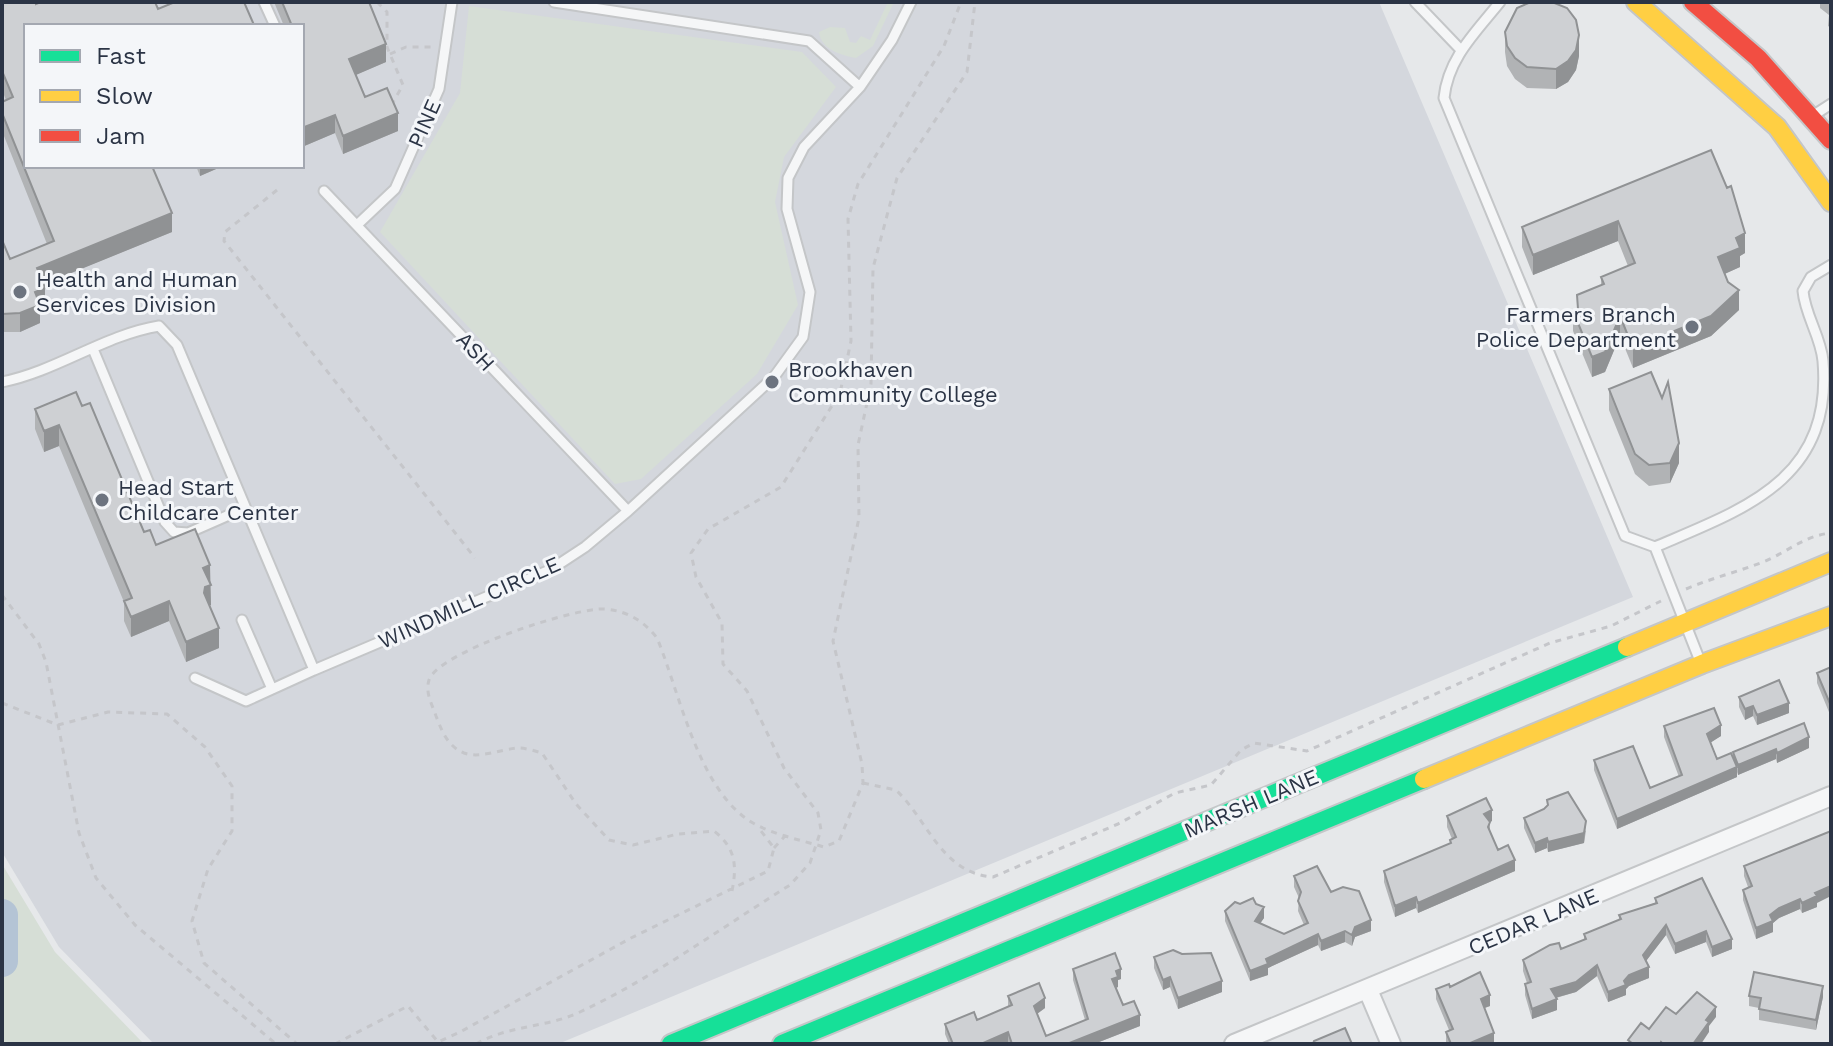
<svg xmlns="http://www.w3.org/2000/svg" width="1833" height="1046" font-family="'Work Sans',sans-serif">
<style>
.built{fill:#d4d7dd;fill-rule:evenodd}
.green{fill:#d6ded6}
.lines{fill:none;stroke-linecap:round;stroke-linejoin:round}
.river{stroke:#b4c4d5;stroke-width:32}
.lane-casing{stroke:#c4c6c8;stroke-width:13}
.street-casing{stroke:#c4c6c8;stroke-width:22}
.fast-casing{stroke:#c4c6c8;stroke-width:22}
.slow-casing{stroke:#c4c6c8;stroke-width:22}
.jam-casing{stroke:#c4c6c8;stroke-width:22}
.path{stroke:#c5c6ca;stroke-width:3;stroke-dasharray:6 6;stroke-linecap:butt}
.lane{stroke:#f5f6f7;stroke-width:9}
.street{stroke:#f5f6f7;stroke-width:18}
.fast{stroke:#16e098;stroke-width:18}
.slow{stroke:#ffcf43;stroke-width:18}
.jam{stroke:#f24e42;stroke-width:18}
.wall{fill:#b1b3b5}
.shaded-wall{fill:#909294}
.building{fill:#ced0d3;stroke:#909294;stroke-width:2}
.poi-dot{fill:#6c737f;stroke:#f4f6f9;stroke-width:3}
.labels{text-anchor:middle;stroke-width:6;stroke-linejoin:round;paint-order:stroke}
.street-label{font-size:22px;fill:#2b3445;stroke:#f4f6f9}
.poi-label{font-size:22px;fill:#2b3445;stroke:#f4f6f9;text-anchor:start}
</style>
<rect width="100%" height="100%" fill="#e6e8ea"/>
<path class="built" d="M2 2H1379L1633 597 558 1044H154L59 947 2 852ZM26 26H302V166H26Z"/>
<path class="green" d="M888 2H894L873 46 856 58C840 55 821 49 819 32L830 27 845 28 850 42 856 43 861 36 870 40Z
M469 6 802 52 836 87 784 157 775 202 798 305 757 374 641 479 615 484 380 232 460 93Z
M2 864 55 952 144 1044H2Z"/>
<g class="lines">
<path class="river" d="M2 915V961"/>
<defs>
<path id="lane" d="M264 2 275 26
M554 2 809 41 860 87
M1415 2 1461 50
M1500 2C1476 32 1448 58 1444 98L1625 536 1655 547
M1814 115 1831 104
M324 191 628 511
M357 225 395 189 439 89 452 2
M93 349 165 522 174 532 188 533 245 508
M2 382C57 371 104 335 159 326L177 345 314 670 550 570 585 547 628 511 774 377 803 337 810 292 787 209 788 178 804 147 860 87 892 40 911 2
M242 620 272 689
M1700 661 1655 547C1744 509 1833 480 1823 361 1821 337 1805 315 1803 291L1811 277 1831 265
M195 678 246 701 314 670"/>
<path id="street" d="M1368 990 1391 1044
M1234 1044 1831 796"/>
<path id="fast" d="M671 1044 1627 647
M782 1044 1424 779"/>
<path id="slow" d="M1636 2 1777 127 1831 202
M1627 647 1831 562
M1424 779 1702 664 1831 616"/>
<path id="jam" d="M1693 2 1758 58 1831 140"/>
</defs>
<use href="#lane" class="lane-casing"/>
<use href="#street" class="street-casing"/>
<use href="#fast" class="fast-casing"/>
<use href="#slow" class="slow-casing"/>
<use href="#jam" class="jam-casing"/>
<path class="path" d="M377 2 387 12V47L403 85 392 104
M390 54 406 47H432
M277 190 225 232 224 241 475 558
M1686 589C1712 578 1737 572 1763 562 1788 552 1803 536 1831 533
M2 595 39 644 46 662 79 833 96 878 135 925 276 1044
M2 703 58 725 108 712 167 714 205 747 232 786V831L208 869 192 921 204 963 297 1044
M863 783 896 790C928 820 941 873 993 877L1118 824 1175 793 1211 785 1241 750 1254 743 1307 751 1550 643 1611 626 1661 601
M774 848 785 836
M732 891C737 866 736 848 714 831L678 834 633 845 609 840 576 804 542 753C535 751 526 748 518 748 501 749 480 759 464 753 447 746 442 731 436 716 432 704 425 693 429 680 438 652 575 607 605 609 627 611 644 621 657 638 680 693 698 791 753 823 774 835 801 840 824 847L839 841 863 783 862 764 833 641 859 518 858 445 871 384 873 268 897 178 967 72 975 2
M335 1044 408 1006 438 1042 460 1032 631 938 768 871 774 848 758 827
M476 1044C509 1025 546 1028 580 1012 653 978 721 928 790 885L810 863 821 830 818 813 784 768 747 691 723 664 722 623 696 577 691 553 708 529 781 487 840 393 851 341 848 219 858 184 944 46 961 2"/>
<use href="#lane" class="lane"/>
<use href="#street" class="street"/>
<use href="#fast" class="fast"/>
<use href="#slow" class="slow"/>
<use href="#jam" class="jam"/>
</g>
<path class="wall" d="M2 2 158 9 254 26H26V166L172 232 43 284 45 306 40 308V323L20 332H2V240L10 259 47 244 2 131V102L6 100 2 90Z
M274 2H369L386 62 355 75 365 97 398 131 343 154 335 133 302 147V26H284Z
M1820 2H1831V28L1828 26 1829 15 1820 8Z
M1505 32 1579 56 1576 70 1568 82 1556 89 1527 88 1515 79 1507 66 1505 52Z
M1711 150 1745 253 1740 256V267L1724 274 1739 310 1711 336 1633 368 1620 336 1605 372 1592 377 1573 331V311L1577 310 1601 285V277L1628 266 1618 241 1533 275 1522 247V227Z
M196 166H223L200 176Z
M1609 389 1679 463 1670 483 1649 486 1635 474 1609 410Z
M82 406 144 532 156 545 210 582 211 605 209 606 219 648 186 662 169 621 131 637 124 621V602L59 446 44 452 35 429V409Z
M1831 667V717L1817 683V673Z
M1739 697 1789 713 1757 725 1753 716 1745 720 1739 707Z
M1664 726 1721 736 1710 742 1717 759 1733 758V752L1809 748 1777 763 1776 759 1738 775 1737 772V777L1617 829 1594 770V760L1650 788 1679 777 1664 737Z
M1547 800 1586 831 1584 843 1548 852 1547 848 1535 853 1524 828V818L1544 809 1547 806Z
M1447 816 1492 821 1490 822V831L1498 850 1515 871 1418 913 1416 908 1395 917 1384 882V871L1450 844V840L1452 839 1447 827Z
M1744 866 1817 903V907L1802 913 1800 909 1779 918 1773 923V932L1756 939 1743 900V890L1748 887 1744 876Z
M1294 876 1331 892 1371 931 1355 937 1352 946 1345 942 1321 951 1318 945 1268 968V975L1250 981 1225 921V911L1264 918 1260 923 1284 934 1304 925 1298 911 1299 898 1294 887Z
M1655 898 1732 949 1712 957 1706 942 1675 954 1666 935 1646 961 1649 978 1629 986 1626 989V995L1608 1002 1597 976 1576 992 1556 998 1557 1010 1532 1019 1525 995V984L1527 983 1523 971V960L1561 949 1584 940V934L1619 920V915L1655 903Z
M1154 957 1222 992 1178 1009 1170 987 1163 990 1154 968Z
M1073 969 1121 979 1118 980V987L1116 988 1123 1005 1140 1026 1094 1044H1008V1043L1005 1044H949L945 1034V1024L977 1020 1008 1007V996L1045 1008 1037 1014 1046 1036 1085 1020 1073 980Z
M1450 987 1490 1006 1485 1008 1494 1043 1446 1044V1032L1449 1030 1436 999V989Z
M1749 996 1823 997 1816 1030 1759 1020V1008L1749 1006Z"/>
<path class="shaded-wall" d="M1579 35V56L1576 70 1568 82 1556 89V69Z
M386 44V62L349 78V59Z
M398 113V131L343 154V136Z
M335 115V133L302 147V128Z
M200 166H223L200 176Z
M172 213V232L37 287V268Z
M1618 221V241L1533 275V255Z
M1745 233V253L1740 256V267L1718 277V257L1736 238Z
M45 288V306L40 308V323L20 332V313L35 292Z
M1739 290V310L1711 336 1633 368V348Z
M1620 316V336L1605 372 1592 377V357Z
M59 425V446L44 452V431Z
M1679 443V463L1670 483V463Z
M210 565 211 605 205 607 203 568Z
M169 601V621L131 637V617Z
M219 628V648L186 662V642Z
M1789 703V713L1757 725V715Z
M1753 706V716L1745 720V709Z
M1721 725V736L1707 745V734Z
M1809 737V748L1777 763V753Z
M1776 749V759L1738 775V765Z
M1737 767V777L1617 829V819Z
M1492 810V821L1484 825V814Z
M1586 821 1584 843 1548 852V842Z
M1547 838V848L1535 853V843Z
M1515 860V871L1418 913V903Z
M1831 886V896L1817 903V907L1802 913V903L1815 893Z
M1416 897V908L1395 917V906Z
M1800 899V909L1779 918 1773 923V932L1756 939V928L1770 915 1779 908Z
M1264 907V918L1255 931V921Z
M1371 920V931L1355 937 1352 946V935L1355 927Z
M1666 925V935L1643 965V955Z
M1345 931V942L1321 951V941Z
M1706 931V942L1675 954V944Z
M1318 934V945L1268 968V975L1250 981V971L1266 959Z
M1732 939V949L1712 957V947Z
M1597 965V976L1576 992 1551 999V989Z
M1649 967V978L1629 986 1626 989V995L1608 1002V992L1629 975Z
M1121 969V979L1118 980V987L1112 989V979L1116 971Z
M1170 977V987L1163 990V980Z
M1222 981V992L1178 1009V998Z
M1823 986V997L1816 1030V1020Z
M1490 995V1006L1481 1009V999Z
M1045 998V1008L1034 1016V1006Z
M1557 999V1010L1532 1019V1009Z
M1716 1007V1017L1709 1026V1032L1701 1044H1693L1706 1020Z
M1140 1015V1026L1094 1044H1067Z
M1008 1032V1043L1005 1044H981Z
M1494 1033V1043L1468 1044Z"/>
<path class="building" d="M2 2H36V4L41 2H155L158 9 175 2H244L254 25 251 26H26V166H152L172 213 37 268 45 288 35 292 40 305 20 313 2 314V240L10 259 54 241 2 113V102L13 97 2 71Z
M282 2H369L386 44 349 59 365 97 387 88 398 113 343 136 335 115 302 128V26H292Z
M1531 2H1552L1567 8 1576 20 1579 35 1576 50 1568 61 1556 69 1527 67 1515 58 1507 46 1505 32 1517 8Z
M1711 150 1727 188 1731 186 1745 233 1736 238 1740 248 1718 257 1728 282 1739 290 1711 316 1633 348 1620 316 1605 352 1592 357 1573 311 1578 309 1577 295 1604 284 1601 277 1635 263 1618 221 1533 255 1522 227Z
M1651 372 1662 398 1668 382 1679 443 1670 463 1649 465 1635 454 1609 389Z
M76 392 82 406 90 403 144 532 150 530 156 545 195 529 210 565 203 568 211 585 205 587 204 593 219 628 186 642 169 601 131 617 124 601 132 598 59 425 44 431 35 409Z
M1831 667V706L1817 673Z
M1779 680 1789 703 1757 715 1753 706 1745 709 1739 697Z
M1714 708 1721 725 1707 734 1717 759 1731 753 1737 767 1617 819 1594 760 1633 746 1650 788 1682 775 1664 726Z
M1804 723 1809 737 1777 753 1776 749 1738 765 1733 752Z
M1568 792 1586 821 1584 833 1548 842 1547 838 1535 843 1524 818 1544 809 1548 805 1547 800Z
M1486 798 1492 810 1484 814 1490 822 1488 827 1498 850 1508 845 1515 860 1418 903 1416 897 1395 906 1384 871 1451 843 1450 840 1456 837 1447 816Z
M1831 831V886L1815 893 1817 896 1802 903 1800 899 1779 908 1770 915 1773 921 1756 928 1743 890 1752 886 1744 866Z
M1317 866 1331 892 1343 887 1359 891 1371 920 1355 927 1352 935 1345 931 1321 941 1318 934 1266 959 1268 964 1250 971 1225 911 1235 902 1240 904 1253 898 1256 904 1264 907 1255 921 1284 934 1308 923 1298 901 1301 892 1294 876Z
M1702 878 1732 939 1712 947 1706 931 1675 944 1666 925 1643 955 1649 967 1629 975 1624 981 1626 985 1608 992 1597 965 1576 982 1551 989 1557 999 1532 1009 1525 984 1531 982 1523 960 1550 945 1559 943 1561 949 1586 939 1584 934 1621 919 1619 915 1657 903 1655 898Z
M1173 950 1182 954 1211 953 1222 981 1178 998 1170 977 1163 980 1154 957Z
M1115 953 1121 969 1116 971 1118 977 1112 979 1123 1005 1134 1001 1140 1015 1067 1044H1012L1008 1032 981 1044H953L945 1024 974 1012 977 1020 1012 1005 1008 996 1039 983 1045 998 1034 1006 1046 1036 1088 1019 1073 969Z
M1480 972 1490 995 1481 999 1494 1033 1468 1044H1451L1446 1032 1453 1029 1436 989 1449 984 1450 987Z
M1754 972 1823 986 1816 1020 1759 1009 1761 998 1749 996Z
M1697 992 1716 1007 1706 1020 1709 1022 1693 1044H1663L1661 1042 1660 1044H1633L1628 1040 1641 1023 1649 1029 1666 1007 1676 1014Z
M1345 1028 1352 1044H1313L1314 1041Z"/>
<g class="poi-dot">
<circle cx="20" cy="292" r="8"/>
<circle cx="1692" cy="327" r="8"/>
<circle cx="772" cy="382" r="8"/>
<circle cx="102" cy="500" r="8"/>
</g>
<g class="labels">
<g class="street-label">
<text transform="translate(424 123) rotate(-66)" y="8">PINE</text>
<text transform="translate(476 351) rotate(47)" y="8">ASH</text>
<text transform="translate(469 602) rotate(-24)" y="8">WINDMILL CIRCLE</text>
<text transform="translate(1251 803) rotate(-23)" y="8">MARSH LANE</text>
<text transform="translate(1533 921) rotate(-23)" y="8">CEDAR LANE</text>
</g>
<g class="poi-label">
<text x="36" y="287">Health and Human<tspan x="36" dy="25">Services Division</tspan></text>
<text x="1676" y="322" text-anchor="end">Farmers Branch<tspan x="1676" dy="25">Police Department</tspan></text>
<text x="788" y="377">Brookhaven<tspan x="788" dy="25">Community College</tspan></text>
<text x="118" y="495">Head Start<tspan x="118" dy="25">Childcare Center</tspan></text>
</g>
</g>
<rect width="1833" height="1046" fill="none" stroke="#2b3445" stroke-width="8"/>
<rect x="24" y="24" width="280" height="144" fill="#f4f6f9" stroke="#a4a8b1" stroke-width="2"/>
<rect x="40" y="50" width="40" height="12" fill="#16e098" stroke="#a4a8b1" stroke-width="2"/>
<text x="96" y="64" font-size="24" fill="#2b3445">Fast</text>
<rect x="40" y="90" width="40" height="12" fill="#ffcf43" stroke="#a4a8b1" stroke-width="2"/>
<text x="96" y="104" font-size="24" fill="#2b3445">Slow</text>
<rect x="40" y="130" width="40" height="12" fill="#f24e42" stroke="#a4a8b1" stroke-width="2"/>
<text x="96" y="144" font-size="24" fill="#2b3445">Jam</text>
</svg>
